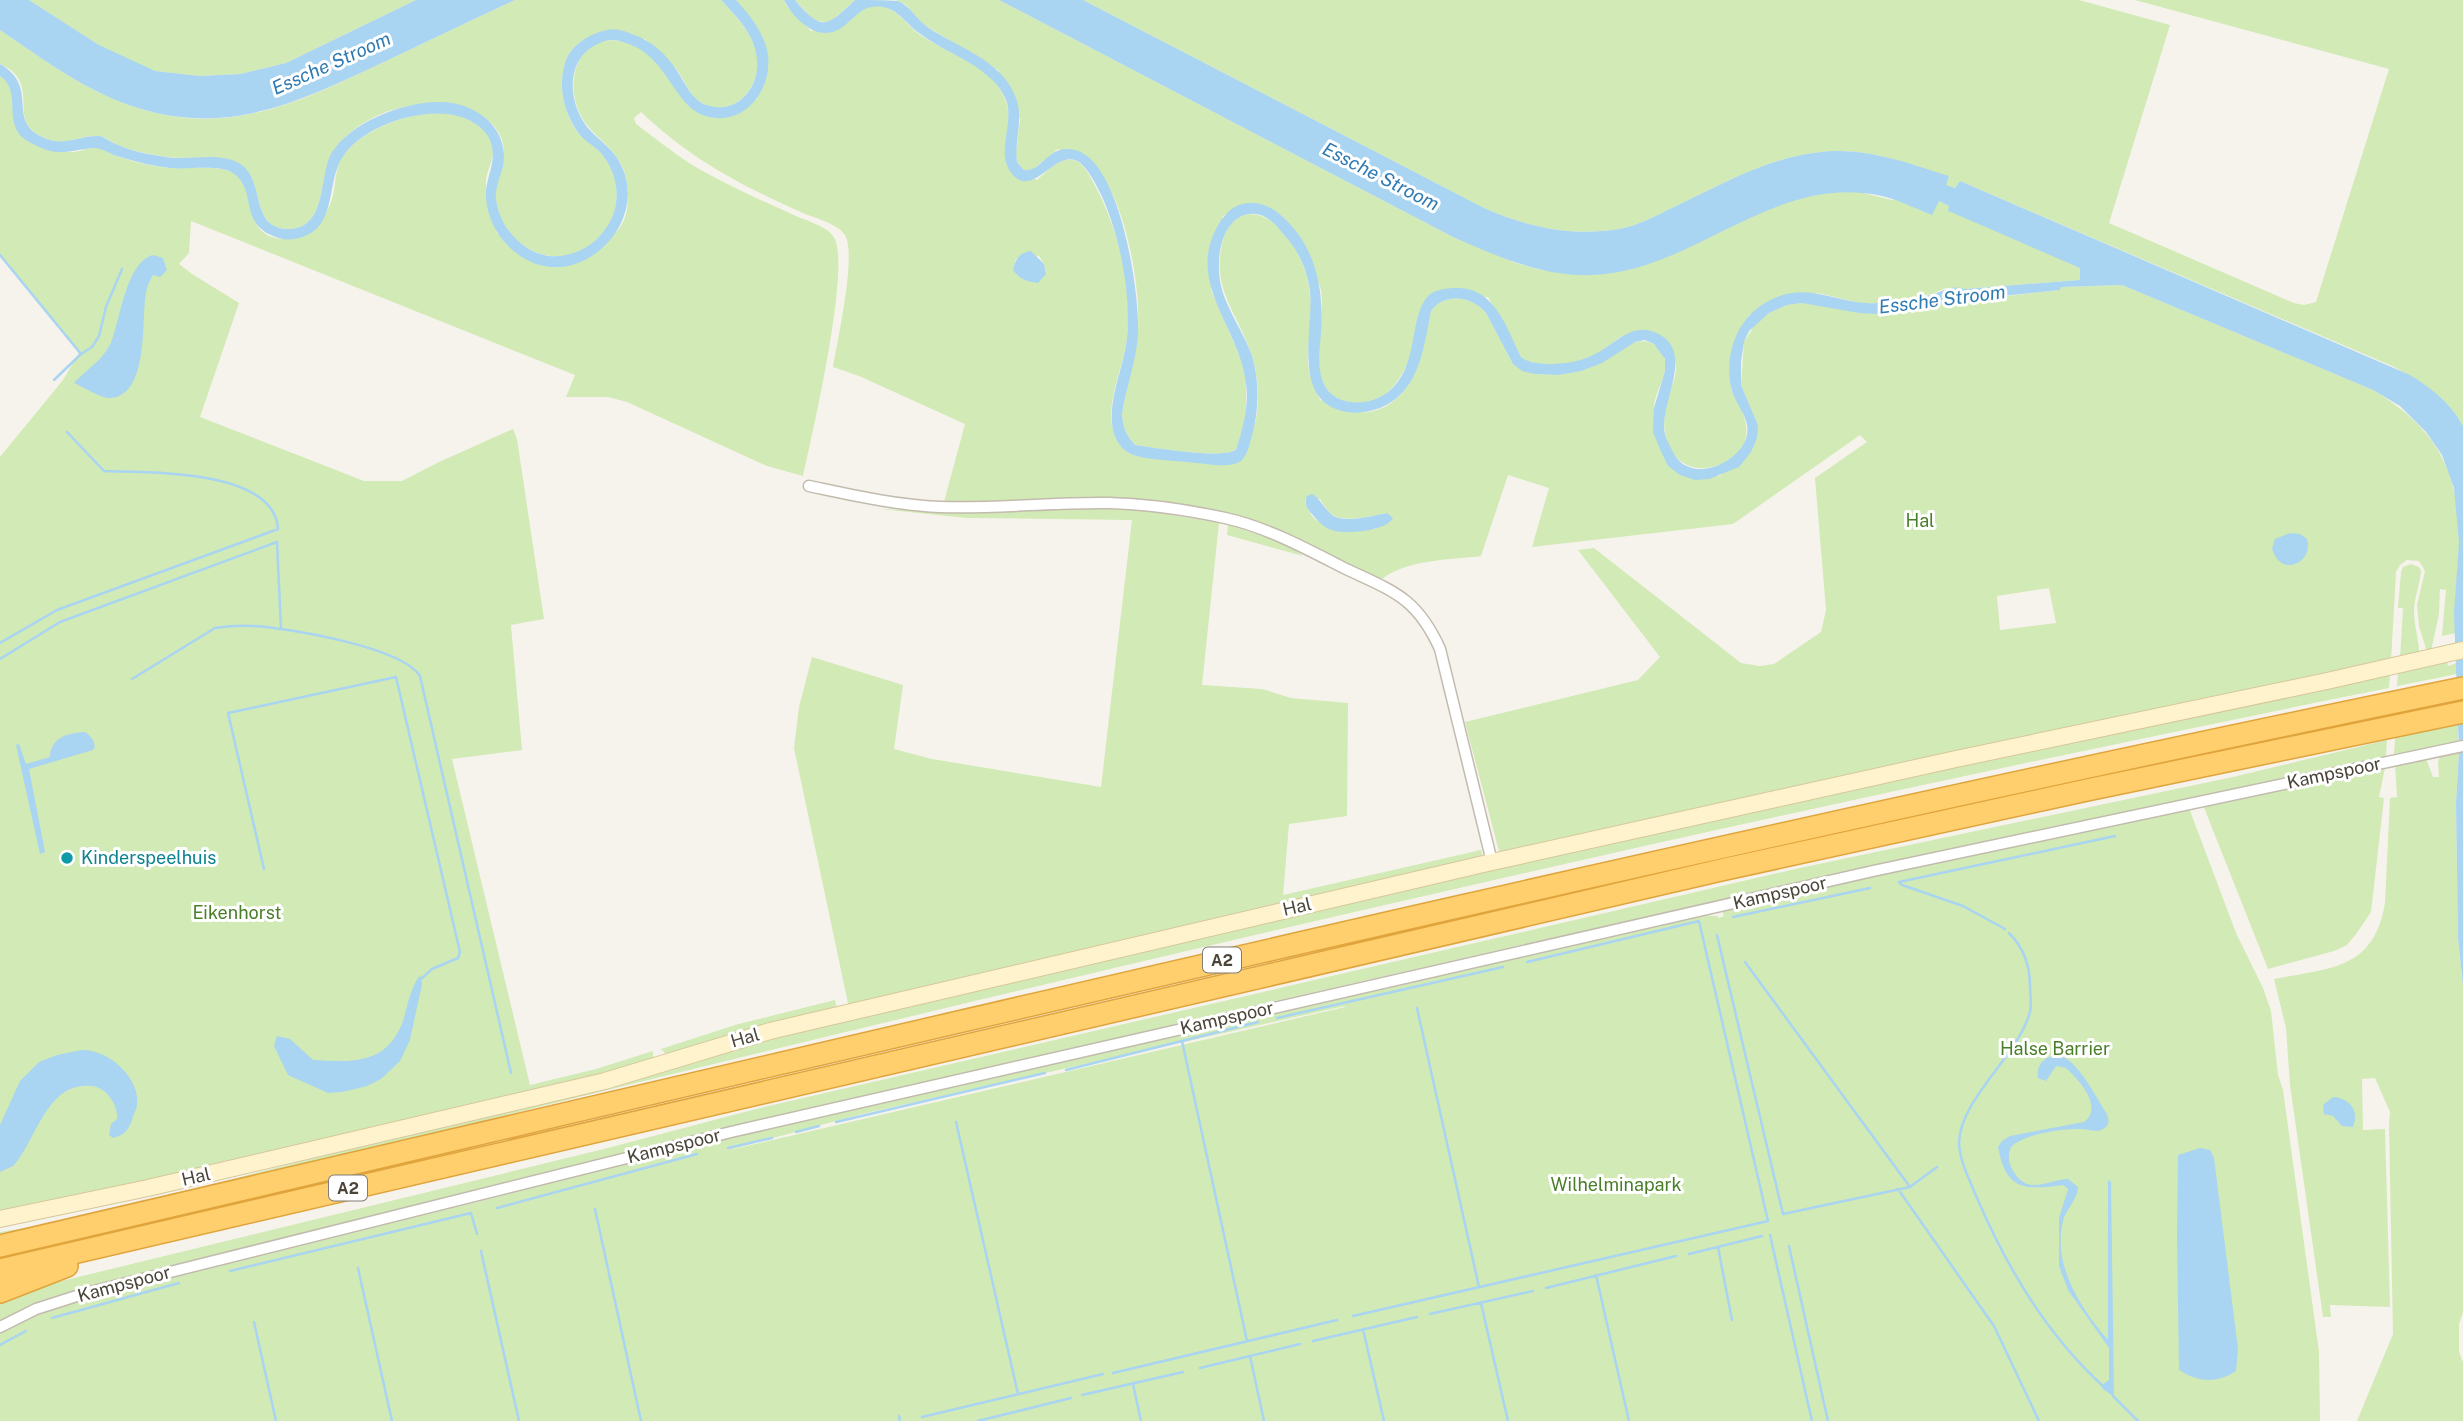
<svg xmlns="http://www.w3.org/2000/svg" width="2463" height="1421" font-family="'Public Sans',sans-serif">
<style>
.green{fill:#d2eab5;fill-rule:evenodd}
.water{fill:#a9d4f2}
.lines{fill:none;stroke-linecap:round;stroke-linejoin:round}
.stream{stroke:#a9d4f2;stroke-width:2.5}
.street-casing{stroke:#c2bbae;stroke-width:13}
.secondary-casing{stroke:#d6c79b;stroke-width:18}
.highway-casing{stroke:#e0a43c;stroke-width:24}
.street{stroke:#fff;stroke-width:10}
.secondary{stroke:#fff3cd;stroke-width:16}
.highway{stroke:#ffcf6e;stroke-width:21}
.culture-dot{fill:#0f9aa8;stroke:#fff;stroke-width:2.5}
.labels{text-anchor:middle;stroke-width:6;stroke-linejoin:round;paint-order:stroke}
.shield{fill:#fff;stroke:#817c74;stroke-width:2}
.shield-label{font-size:16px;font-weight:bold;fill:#4b4439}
.park-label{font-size:18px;fill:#4a7f2a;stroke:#fff}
.street-label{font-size:18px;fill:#4b4439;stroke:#fff}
.culture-label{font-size:18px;fill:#0d838f;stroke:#fff;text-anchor:start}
.water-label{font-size:19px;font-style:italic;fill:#2e7ab2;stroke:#fff}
</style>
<rect width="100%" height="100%" fill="#f6f3ec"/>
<path class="green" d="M29 0H416L286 63 240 74 200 76 155 71 130 61 99 45Z
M515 0H721C735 15 752 33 757 54 763 85 735 120 702 103 689 96 685 80 676 69 668 58 655 48 645 39H584C579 43 572 48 569 54 557 77 562 108 575 129 582 139 591 143 599 151 623 176 623 217 596 240 583 253 563 259 545 255 515 249 491 215 496 184 500 161 512 149 494 126 481 110 451 111 432 108 425 107 417 105 410 106 382 109 346 129 332 154 319 176 327 229 288 229 249 229 266 178 239 164 218 153 191 160 168 157 153 155 134 151 119 146 113 143 106 137 99 136 83 134 67 146 50 140 6 125 36 97 14 73 11 69 4 66 0 64V30C43 59 88 93 138 108 231 138 304 100 386 61 429 41 472 20 515 0Z
M736 0H784L786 5 811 31C824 26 840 23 852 17 860 12 864 6 875 6 897 6 904 23 919 34 942 50 972 59 992 79 998 85 1003 93 1006 102 1013 122 1004 144 1007 166L1037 180C1053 165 1072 146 1088 173 1116 220 1133 282 1127 337 1124 369 1100 411 1118 441 1120 446 1128 453 1133 455 1141 458 1151 457 1159 458 1182 461 1205 463 1228 464 1236 453 1254 432 1256 419 1260 399 1258 375 1252 356 1238 312 1210 290 1223 240 1226 231 1232 219 1242 216 1254 211 1267 217 1276 225 1302 249 1312 282 1311 316 1311 332 1307 349 1308 364 1309 376 1316 389 1320 400 1331 403 1358 414 1368 412 1416 405 1423 349 1431 311 1444 292 1473 296 1486 313L1513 364 1535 374 1558 375 1635 342C1645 340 1653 341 1660 350 1675 369 1655 387 1654 407 1654 420 1665 452 1668 466L1720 476 1758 425 1741 385 1744 342 1756 323 1769 313 1787 305 1802 303 1816 304 1859 313 2059 290 2060 287 2122 285 2373 390C2436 428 2461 472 2459 546 2458 576 2453 603 2456 633L2442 636 2446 590 2440 589 2439 614 2431 651 2427 652 2419 626 2417 605 2425 571 2419 561 2407 560 2400 565 2396 572 2391 661 1500 855 1465 722 1638 680 1660 657 1578 550 1594 548 1741 663 1760 666 1774 664 1821 632 1826 610 1815 478 1867 442 1860 435 1733 524 1532 547 1549 488 1508 475 1481 556C1450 560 1406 559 1381 580L1298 541 1165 504 944 502 965 424 859 376 833 367C837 342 857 255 845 235 838 224 815 218 803 213 740 185 692 160 641 112L634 118 636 124C660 142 683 161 710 175 738 190 767 203 796 216 807 221 826 226 833 236 853 260 811 440 803 476L767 466 627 402 608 397H566L575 375 191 221 189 253 179 264 192 274 239 303 200 417 364 481H402L439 462 513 429 517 439 544 619 511 625 522 750 452 759 530 1085 596 1069 653 1051V1058L590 1081 0 1213V457L63 380 79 353 0 256V76C25 91 0 128 32 143 42 148 62 152 74 152 82 151 92 146 100 148 106 150 112 155 119 157 135 162 154 167 171 168 187 169 220 165 234 173 258 189 239 242 290 239 309 238 324 220 331 202 336 190 334 175 340 161 356 129 423 105 457 115 472 120 488 129 492 145 496 158 487 168 486 181 485 193 494 219 497 233L555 268C576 257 615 243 624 220 630 205 629 183 623 168 613 145 590 135 580 114 562 78 582 28 628 43 671 58 669 101 709 117L757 99 763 38 755 24ZM1039 256 1044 264 1046 274 1018 276 1013 270 1016 259ZM1320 499C1324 505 1328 513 1335 516 1346 522 1375 516 1387 513L1376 529C1349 530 1313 534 1305 501ZM2049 588 2056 623 2000 630 1997 596Z
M795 0H855L830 22 815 21Z
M896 0H999L1455 238 1516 263 1541 270 1593 275 1635 268 1784 202 1831 192H1859L1892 200 1939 201 2080 267V280L1965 289 1946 288 1932 294 1877 303H1860L1818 293 1749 315C1746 327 1730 380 1731 388 1731 392 1736 399 1738 402 1750 426 1752 448 1725 462 1685 482 1659 450 1665 411 1666 397 1675 384 1676 370 1676 360 1674 353 1669 344L1622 336C1614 341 1607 348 1599 353 1580 364 1540 372 1521 357L1488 297 1429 295C1417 334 1406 412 1349 402 1336 400 1326 392 1322 380 1313 352 1325 319 1321 290 1319 279 1292 229 1285 219 1278 211 1267 205 1257 204 1247 202 1233 212 1223 216L1211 290 1241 359 1246 378V420L1236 450C1221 459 1155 448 1135 445 1126 435 1123 428 1122 414 1126 389 1134 365 1137 340 1143 299 1128 212 1103 178 1096 168 1070 156 1058 149L1032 170H1024L1017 162 1016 154 1020 119 998 70 923 24 906 5Z
M1083 0H2079L2170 25 2109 223 2294 303 2304 305 2316 302 2389 69 2135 0H2463V426C2447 397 2421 381 2392 366L1960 181 1955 188 1945 185 1949 177C1905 162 1860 145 1813 153 1763 160 1719 186 1674 207 1657 215 1638 226 1619 229 1572 237 1527 227 1484 208Z
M1072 508 1143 510 1219 523 1202 685 1262 689 1291 698 1348 703 1347 816 1289 824 1283 895 1481 850 1483 859 849 1008 794 748 799 707 812 657 903 685 894 749 932 759 1101 787 1132 520 967 518 880 509 937 511Z
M1228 525 1286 543 1303 556 1227 535Z
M2411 564 2419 567 2421 571C2420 585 2414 598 2414 612 2414 626 2419 639 2419 652L2400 659 2403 608H2398L2401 572 2403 567Z
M2447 660 2448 666 2457 663V674L2397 686 2398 671Z
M2390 673 2389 688C1611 844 839 1030 69 1224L0 1237V1232L69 1221 529 1103 759 1039 1474 871Z
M2458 723V742L2394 754 2395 738Z
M2387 740 2386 756 1801 881 1205 1017 113 1281 36 1304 0 1321V1301L29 1289 604 1149 756 1109 1800 868 2233 777Z
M2459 752 2456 804 2458 938 2463 986V1312L2459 1324V1351L2463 1363V1421H2357L2393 1334 2389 1124 2390 1112 2375 1078 2362 1079 2363 1130 2385 1129 2390 1307 2330 1305 2331 1317H2323L2290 1085 2286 1028 2274 979C2330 968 2374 970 2385 903L2390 798 2397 797 2395 764 2423 759 2427 761 2433 777H2439L2438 762 2440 757Z
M2385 768 2379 797 2384 798 2371 912 2356 934 2347 945 2334 951 2268 969 2203 805Z
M2189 808 2236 933 2263 988 2271 1011 2278 1075 2283 1090 2319 1352 2320 1421H0V1331C58 1300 124 1288 187 1271 327 1235 468 1209 606 1166L1692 915 1717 916 1719 918 1724 916 1721 909ZM1345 1006V1007L725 1151 862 1114Z
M835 1000 837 1010 667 1055 661 1049 735 1025Z"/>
<path class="water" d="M0 0H29L99 45 155 71 200 76 240 74 286 63 416 0H515C472 20 429 41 386 61 303 100 231 137 138 108 88 93 43 59 0 30Z
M721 0H736C750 15 765 34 768 55 772 89 746 125 709 117 673 109 670 57 626 43 618 40 613 39 605 41 568 52 565 95 585 124 596 140 613 146 622 167 640 206 614 251 575 264 532 279 488 240 486 197 485 179 496 164 492 147 490 133 477 123 464 118 428 104 362 125 342 158 325 185 339 232 294 239 286 240 280 239 273 236 239 223 257 189 233 173 220 164 186 170 170 168 154 166 136 162 120 157 111 155 103 148 94 148 77 149 61 156 44 149 37 146 25 141 20 135 5 117 21 90 0 76V64C43 89 1 124 50 140 67 145 82 135 99 136 105 137 112 143 118 145 134 152 156 156 174 158 194 159 226 152 243 166 265 184 250 229 289 229 327 228 319 177 331 154 352 119 418 95 457 104 486 111 509 135 503 166 500 178 495 187 496 200 501 233 532 263 566 255 582 252 597 242 606 228 623 205 619 171 598 150 591 144 583 140 577 131 568 118 562 101 562 85 562 74 564 60 571 51 580 40 593 33 607 30 617 28 625 31 634 35 652 41 667 55 677 71 686 84 692 102 710 106 741 114 763 82 756 53 752 32 735 15 721 0Z
M784 0H795C823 33 827 26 855 0 868 0 886 0 898 1 910 6 916 18 926 26 957 48 1002 59 1016 98 1024 119 1014 141 1017 162L1024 170C1043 172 1048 143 1075 150 1121 161 1140 295 1138 335 1136 362 1126 388 1122 414 1123 428 1126 435 1135 445 1156 448 1221 459 1236 450 1244 425 1250 403 1245 377 1237 326 1187 282 1217 227 1222 218 1229 209 1239 205 1255 200 1270 205 1282 216 1316 247 1324 289 1321 332 1320 347 1317 364 1322 379 1330 407 1368 408 1388 392 1420 367 1408 318 1428 296 1435 289 1448 288 1458 288 1495 288 1507 329 1521 357 1529 363 1537 363 1546 364 1563 364 1582 362 1597 353 1616 343 1631 323 1654 332 1696 348 1663 397 1664 427 1664 436 1669 444 1673 452 1678 462 1686 468 1698 469 1719 471 1752 450 1747 425 1745 412 1733 400 1731 387 1723 346 1743 307 1783 295 1815 285 1845 306 1877 303 1894 302 1913 299 1930 295 1942 292 1951 284 1965 289L2080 280V268L1951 212 1948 211 1949 206 1939 201 1932 215C1914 208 1895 198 1877 195 1771 175 1694 271 1593 275 1544 277 1499 257 1455 238L999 0H1083L1484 208C1527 227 1572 237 1619 229 1638 226 1657 215 1674 207 1719 186 1763 160 1813 153 1860 145 1905 162 1949 176L1946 185 1955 188 1960 181 2410 375C2431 388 2451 403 2463 426V986L2458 938 2456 804 2459 752 2454 613 2459 542 2454 488 2442 455 2426 432 2400 406 2373 390 2122 285 2061 287 2060 290 1964 300 1878 314 1859 313 1802 303 1787 305 1769 313 1749 331 1744 342 1741 362V385L1758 425 1757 438 1751 452 1739 467 1709 479 1695 480 1680 475 1668 466 1659 447 1653 432 1654 408 1665 371V359L1654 344 1645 340 1635 342 1602 363 1581 371 1558 375 1535 374 1522 371 1513 364 1486 313C1473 296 1444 292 1431 311 1424 347 1419 393 1380 408 1365 413 1351 415 1336 409 1293 393 1314 326 1310 291 1307 270 1299 251 1285 236 1277 226 1268 215 1255 214 1244 213 1236 218 1229 227 1218 243 1217 268 1221 286 1227 311 1244 332 1252 356 1260 383 1259 412 1251 439 1249 446 1247 455 1242 460 1231 469 1209 464 1197 463 1182 461 1139 460 1129 453 1118 447 1112 433 1112 421 1110 393 1124 366 1127 338 1132 289 1116 209 1086 169 1060 134 1034 207 1010 171 997 152 1013 125 1007 103 1004 94 998 84 990 78 970 59 941 50 919 33 906 24 899 10 883 7 863 4 858 15 844 26 820 45 795 21 784 0Z
M1031 251 1044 264 1046 274 1038 283C1027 282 1019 279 1013 270 1016 258 1019 253 1031 251Z
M153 255 163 258 167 270 160 277 153 275C148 283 146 290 145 300 142 325 148 399 108 398 98 397 84 387 74 383 86 370 103 360 111 343 120 321 126 262 153 255Z
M1312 494C1322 500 1326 513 1336 517 1350 522 1373 516 1387 513L1393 518C1386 531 1349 534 1335 531 1326 529 1319 523 1313 515 1307 509 1304 505 1307 496Z
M2290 533 2300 534 2307 539C2313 559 2290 573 2278 560 2275 557 2274 553 2272 549L2275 539Z
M85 732C90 735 98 744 93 750L29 769 45 852 40 854 16 745 19 744 26 764 50 757C51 737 68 733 85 732Z
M420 975 422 984 410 1040 400 1061 381 1079 367 1086 342 1092 328 1093 319 1089 288 1075 274 1046 277 1036 290 1039 313 1060C353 1062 387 1065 403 1021 408 1005 410 989 420 975Z
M82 1050C107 1049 140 1077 137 1104 137 1109 133 1115 132 1120 128 1131 124 1135 113 1138L109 1135 111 1124 117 1119C118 1108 112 1098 104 1091 98 1086 91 1085 83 1086 48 1088 36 1136 18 1160L13 1166 0 1172V1125L20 1081 39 1062 57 1055Z
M2058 1055C2078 1059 2096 1098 2107 1114 2109 1121 2110 1125 2103 1129 2097 1133 2088 1129 2081 1129 2063 1128 2023 1134 2011 1147 2008 1155 2008 1161 2012 1169 2027 1197 2046 1180 2068 1179L2078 1187C2078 1199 2066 1209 2063 1221 2052 1265 2081 1309 2108 1340V1180L2111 1182 2114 1397 2102 1388V1385L2109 1380V1348L2068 1290 2059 1266V1218L2068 1189 2063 1185C2025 1190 2006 1191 1998 1147L2002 1141 2010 1136 2084 1122C2104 1107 2079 1080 2066 1068L2056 1066 2046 1081 2038 1078C2036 1064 2045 1056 2058 1055Z
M2333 1097C2349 1098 2360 1110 2353 1127L2342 1126 2333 1116 2324 1114 2323 1105Z
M2200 1148 2210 1150 2214 1158 2238 1349 2236 1371C2216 1384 2198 1382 2179 1370L2177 1235 2178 1155Z"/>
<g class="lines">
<path class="stream" d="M0 255 81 354
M54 380 81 354 92 347 99 336 106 307 122 269
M0 643 57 610 278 529C274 468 148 473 104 471L67 432
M0 659 60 622 277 542 281 629
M132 679 215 628C228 626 240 625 253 626 288 628 402 647 420 676L511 1073
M264 869 228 713 396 677 460 952 458 958 432 969 421 979
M1733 917 1870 888
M2005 929 1963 906 1902 885 1899 882 2115 836
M2009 933C2024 948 2030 965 2030 986 2030 994 2032 1004 2030 1012 2018 1056 1961 1098 1959 1142 1959 1160 1970 1181 1977 1198 2007 1268 2046 1334 2103 1386
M1717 935 1783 1214 1910 1187 1937 1167
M1745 962 1910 1187
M1417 1008 1479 1287
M1277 1018 1503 967
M1182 1041 1247 1341
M1066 1070 1258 1022
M836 1122 1045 1073
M956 1122 1018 1394
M796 1132 819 1126
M728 1148 772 1138
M1898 1189 1994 1326 2039 1421
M497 1208 697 1154
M595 1209 641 1421
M1770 1235 1812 1421
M1789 1246 1828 1421
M1718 1247 1732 1320
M481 1251 519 1421
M1689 1254 1762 1236
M358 1268 392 1421
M230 1271 471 1213 477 1234
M1596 1275 1629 1421
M1546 1288 1676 1256
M1481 1303 1508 1421
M1430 1314 1533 1291
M1353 1316 1768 1221 1699 921 1527 962
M52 1318 179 1283
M254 1322 276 1421
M1363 1329 1384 1421
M1313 1341 1417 1317
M0 1345 26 1331
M1250 1356 1264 1421
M1200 1368 1300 1344
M1113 1373 1337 1320
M1133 1384 1141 1421
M1082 1395 1183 1372
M2113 1396 2138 1421
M899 1416 900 1421
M922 1417 1103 1374
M978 1421 1071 1398"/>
<defs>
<path id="street" d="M809 486C852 495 895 505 940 507 996 509 1053 502 1109 503 1147 504 1188 510 1225 518 1266 527 1305 548 1342 567 1392 591 1416 596 1440 649L1492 862
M0 1327 36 1309 86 1293 731 1132 1160 1034 1873 871 2463 746"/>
<path id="secondary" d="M0 1219 148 1188 605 1081 770 1031 1492 862 1956 759 2327 681 2463 650"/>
<path id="highway" d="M0 1246C820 1055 1638 858 2463 688
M0 1270 1721 870 2087 790 2463 712
M0 1292 67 1266"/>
</defs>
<use href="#street" class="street-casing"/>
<use href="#secondary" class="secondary-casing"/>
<use href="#highway" class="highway-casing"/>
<use href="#street" class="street"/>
<use href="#secondary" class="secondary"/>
<use href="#highway" class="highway"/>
</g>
<circle class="culture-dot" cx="67" cy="858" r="7"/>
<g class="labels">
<g class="shield">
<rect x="1203" y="947.5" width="38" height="25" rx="5"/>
<rect x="329" y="1175.5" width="38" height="25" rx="5"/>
</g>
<g class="shield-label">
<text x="1222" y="966">A2</text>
<text x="348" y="1194">A2</text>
</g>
<g class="park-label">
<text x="1920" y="527">Hal</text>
<text x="237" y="919">Eikenhorst</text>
<text x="2055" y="1055">Halse Barrier</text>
<text x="1616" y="1191">Wilhelminapark</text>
</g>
<g class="street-label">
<text transform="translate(2334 773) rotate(-12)" y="6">Kampspoor</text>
<text transform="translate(1780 893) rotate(-13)" y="6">Kampspoor</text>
<text transform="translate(1297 907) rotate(-13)" y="6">Hal</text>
<text transform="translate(1227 1018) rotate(-13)" y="6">Kampspoor</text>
<text transform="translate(745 1038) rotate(-16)" y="6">Hal</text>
<text transform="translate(674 1146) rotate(-14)" y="6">Kampspoor</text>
<text transform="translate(196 1177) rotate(-13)" y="6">Hal</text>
<text transform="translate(124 1284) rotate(-15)" y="6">Kampspoor</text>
</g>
<g class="culture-label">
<text x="81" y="864">Kinderspeelhuis</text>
</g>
<g class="water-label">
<text transform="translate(331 63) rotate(-24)" y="7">Essche Stroom</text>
<text transform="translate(1381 176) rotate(27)" y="7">Essche Stroom</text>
<text transform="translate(1942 299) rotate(-7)" y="7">Essche Stroom</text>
</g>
</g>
</svg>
